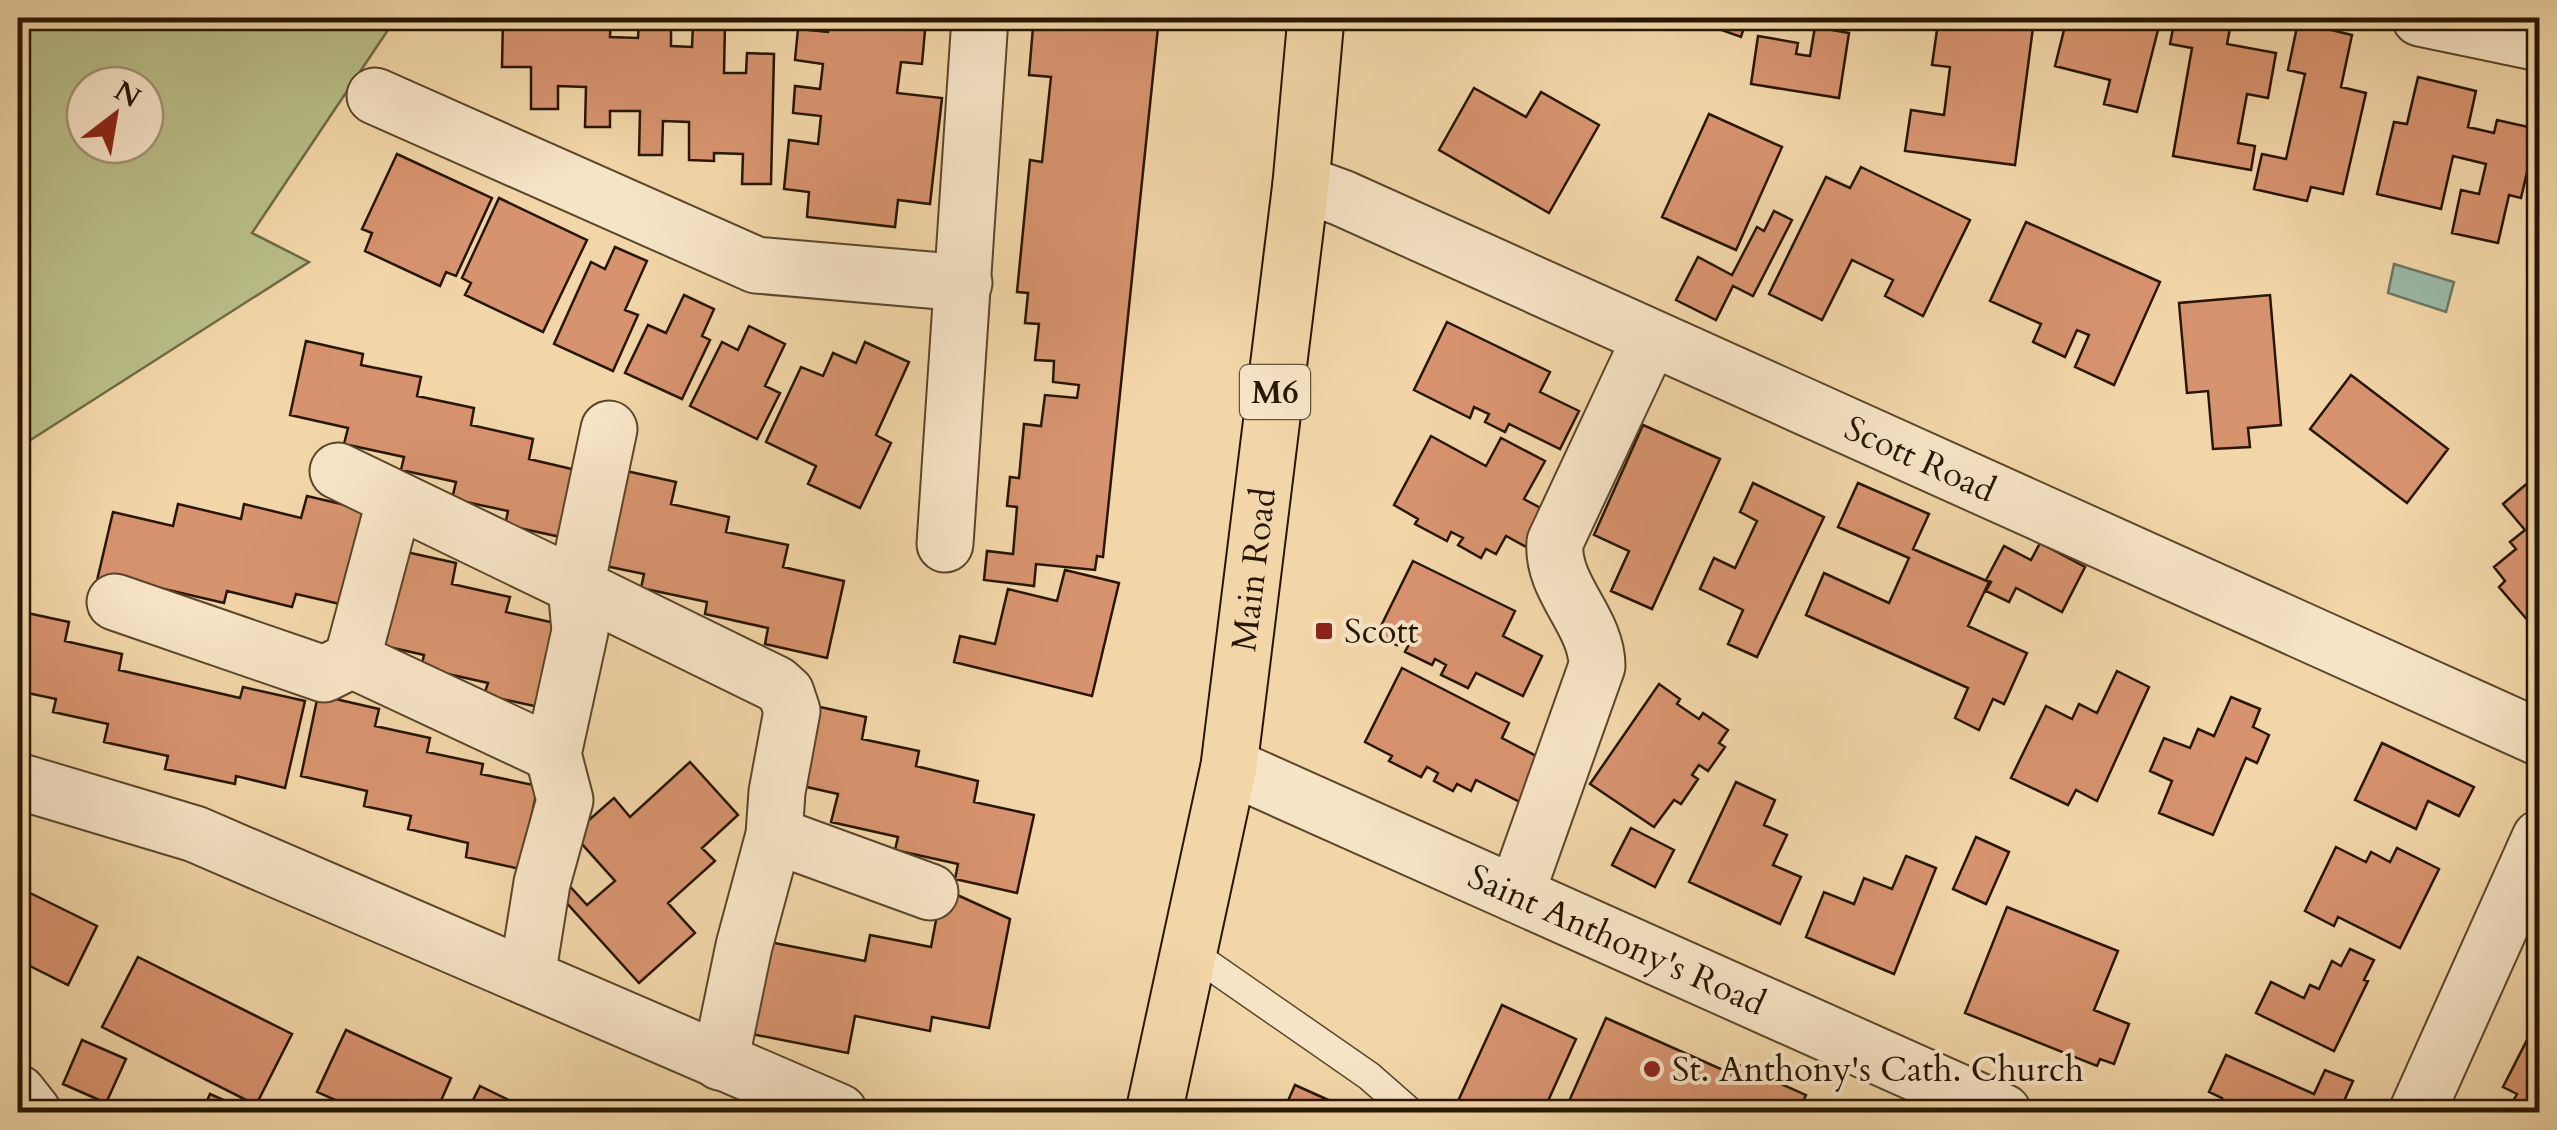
<svg xmlns="http://www.w3.org/2000/svg" width="2557" height="1130" font-family="Cardo,serif">
<style>
.green{fill:#b9be88;stroke:#706a44;stroke-width:2.5;fill-rule:evenodd}
.water{fill:#9bb9a6;stroke:#6d7864;stroke-width:2.5}
.building{fill:#d7936e;stroke:#271600;stroke-width:2.5}
.lines{fill:none;stroke-linecap:round;stroke-linejoin:round}
.service-casing{stroke:#5a462a;stroke-width:31}
.minor-casing{stroke:#5a462a;stroke-width:59}
.primary-casing{stroke:#271600;stroke-width:59}
.service{stroke:#f7e4c6;stroke-width:28}
.minor{stroke:#f7e4c6;stroke-width:55}
.primary{stroke:#f2d6a7;stroke-width:55}
.poi-dot{fill:#8f2418;stroke:#f7e4c6;stroke-width:4}
.labels{text-anchor:middle;stroke-width:8;stroke-linejoin:round;paint-order:stroke}
.shield{fill:#f7e4c6;stroke:#65543b;stroke-width:2.5}
.shield-label{font-size:32px;font-weight:bold;fill:#271600}
.street-label{font-size:35px;fill:#271600;stroke:#f7e4c6}
.poi-label{font-size:35px;fill:#271600;stroke:#f7e4c6;text-anchor:start}
</style>
<rect width="100%" height="100%" fill="#f2d6a7"/>
<filter id="stains"><feTurbulence type="fractalNoise" baseFrequency=".002" numOctaves="4"/><feColorMatrix values="0 0 0 0 .2 0 0 0 0 .09 0 0 0 0 .02 0 0 0 .5 -.17"/></filter>
<radialGradient id="worn" r=".72"><stop offset=".6" stop-color="#630" stop-opacity="0"/><stop offset="1" stop-color="#630" stop-opacity=".3"/></radialGradient>
<path class="green" d="M18 18H396L252 233 309 262 18 448ZM85 85H145V145H85Z"/>
<path class="water" d="M2394 264 2454 282 2446 312 2388 293Z"/>
<path class="building" d="M503 18H611L610 37 638 38 639 18H671V46L692 47 693 24H725L724 73H746L747 53 774 54 771 184H742L743 154 714 153V161L689 160V122L663 121 662 155H639L640 111H610V127H585L586 87 558 86V109H531V67H502Z
M727 18H775V23L727 21Z
M830 18 926 19 922 64 901 62 897 93 942 98 930 204 898 200 895 227 807 217 809 192 784 189 789 140 818 144 821 116 793 113 795 86 820 89 823 64 795 60 798 29 828 32Z
M1048 18H1159L1103 557 1097 556 1095 570 1036 564 1034 586 984 580 987 551 1013 554 1017 507 1007 506 1010 477 1019 478 1024 424 1041 426 1045 395 1077 398 1079 385 1053 382 1054 361 1035 360 1039 324 1025 323 1028 293 1017 292 1030 160 1042 162 1051 77 1029 75 1033 27 1055 29 1056 19Z
M1688 18H1747L1741 37Z
M1964 18 2034 20 2015 165 1905 151 1911 110 1944 115 1950 67 1932 65 1938 23 1962 27Z
M2063 18H2106L2158 30 2137 112 2104 104 2110 80 2055 66 2067 18Z
M2175 18H2232L2227 44 2276 53 2268 98 2247 94 2238 143 2255 146 2251 170 2173 156 2192 48 2170 44Z
M2298 22 2352 35 2341 87 2366 93 2343 194 2311 187 2307 201 2254 189 2262 154 2286 159 2305 74 2288 70Z
M1815 27 1849 33 1839 98 1751 84 1758 36 1798 43 1796 54 1810 56Z
M2418 77 2476 91 2468 127 2494 133 2497 120 2537 129 2521 198 2509 195 2498 243 2452 233 2461 190 2479 194 2486 164 2453 156 2441 209 2377 194 2394 122 2407 124Z
M1474 88 1526 117 1541 92 1599 125 1549 213 1439 150Z
M1709 114 1782 147 1736 250 1662 217Z
M397 154 492 198 456 276 446 272 440 286 365 251 372 233 362 229Z
M1861 167 1970 220 1923 316 1885 296 1893 280 1852 260 1822 320 1769 294 1826 177 1850 188Z
M499 198 587 240 543 332 465 295 471 283 462 278Z
M1774 211 1792 220 1753 296 1733 286 1716 320 1676 300 1698 257 1732 275 1757 227 1764 231Z
M2026 222 2160 282 2114 385 2075 367 2089 335 2077 330 2065 357 2033 342 2041 324 1990 301Z
M615 247 647 261 625 310 638 315 613 371 554 344 591 262 605 269Z
M684 295 714 309 702 336 710 340 682 399 625 373 648 325 666 333Z
M2270 295 2281 425 2248 428 2250 447 2213 449 2208 391 2187 393 2179 303Z
M1447 322 1550 372 1540 392 1579 411 1560 449 1509 424 1505 432 1485 422 1489 414 1474 407 1470 418 1414 390Z
M749 326 785 344 765 386 780 393 757 439 690 406 722 342 738 350Z
M306 341 363 354 361 365 421 377 417 396 474 408 471 425 533 439 529 459 593 474 579 541 505 525 508 511 452 499 456 482 401 470 404 457 344 444 348 428 290 415Z
M865 342 909 362 876 435 891 443 860 508 808 484 816 466 766 442 801 367 823 376 833 353 856 363Z
M2351 375 2448 449 2407 503 2310 429Z
M1643 425 1720 459 1652 609 1611 591 1629 551 1594 535Z
M1431 436 1486 466 1501 438 1545 461 1524 499 1550 513 1530 549 1506 536 1496 554 1486 549 1481 558 1458 545 1463 538 1451 532 1447 541 1415 524 1418 519 1394 505Z
M608 467 676 482 671 504 729 517 726 532 788 545 783 567 844 581 827 658 765 644 768 628 705 614 707 602 641 588 644 574 586 562Z
M2537 475 2540 478V626L2536 630 2499 587 2505 581 2494 567 2516 549 2510 542 2525 530 2503 504Z
M1753 483 1824 517 1757 657 1728 644 1743 610 1700 589 1714 558 1735 568 1757 521 1740 512Z
M1858 483 1929 514 1913 549 1989 582 1968 626 2027 653 2004 704 1993 699 1979 730 1955 718 1968 688 1806 615 1824 573 1889 603 1909 558 1838 527Z
M307 496 375 512 353 607 296 594 292 607 227 591 224 603 160 588 157 603 95 589 113 512 173 526 178 504 241 519 244 504 301 518Z
M2040 543 2085 567 2062 612 2016 588 2009 602 1986 591 1991 582 1986 580 2004 546 2031 560Z
M388 548 456 563 452 584 510 597 506 612 568 626 548 709 484 695 488 683 421 668 424 655 367 642Z
M1413 561 1515 611 1503 636 1542 656 1523 696 1476 673 1468 688 1441 675 1446 665 1435 659 1432 665 1405 652 1409 644 1399 640 1397 645 1376 636Z
M1065 570 1119 583 1092 696 954 662 960 636 995 644 1008 589 1057 601Z
M18 611 69 622 65 641 122 654 119 670 240 698 243 687 305 701 285 788 236 776 235 784 165 769 168 756 104 742 108 724 53 712 56 699 18 691Z
M1402 668 1509 723 1502 738 1544 760 1522 803 1476 780 1471 791 1457 784 1453 791 1434 781 1438 773 1427 767 1421 777 1389 761 1392 756 1365 742Z
M2117 671 2149 687 2097 801 2076 790 2068 805 2011 778 2046 706 2072 719 2079 704 2097 713Z
M1659 684 1680 699 1677 704 1699 719 1703 713 1728 730 1719 743 1725 747 1708 771 1699 765 1692 775 1698 779 1681 804 1674 800 1654 827 1590 784Z
M318 695 379 709 375 726 430 738 427 752 483 764 481 774 538 786 520 869 466 857 468 843 408 829 411 816 364 806 367 791 301 776Z
M2231 697 2260 709 2253 727 2269 735 2257 763 2246 758 2213 835 2159 813 2172 781 2150 771 2164 738 2190 748 2198 729 2214 736Z
M797 702 866 717 862 739 919 751 916 766 978 781 974 802 1034 815 1017 893 955 879 958 864 895 850 898 837 831 822 838 794 780 781Z
M2382 743 2474 787 2459 816 2428 801 2416 829 2355 800Z
M690 762 738 815 702 848 715 861 668 903 695 933 639 983 555 890 565 881 587 905 615 881 573 834 614 798 630 817Z
M1736 782 1775 800 1764 825 1787 835 1773 865 1801 877 1780 924 1689 882Z
M1631 828 1674 850 1655 887 1612 865Z
M1976 837 2009 852 1986 904 1953 889Z
M2336 847 2366 862 2371 852 2390 862 2397 848 2439 869 2400 948 2338 917 2334 926 2305 911Z
M1906 856 1936 868 1894 974 1806 937 1824 892 1854 904 1864 878 1892 889Z
M18 887 97 926 68 985 18 960Z
M942 888 1010 919 989 1028 932 1017 930 1031 855 1016 848 1053 731 1030 749 938 865 961 870 935 931 947Z
M2007 907 2118 951 2094 1010 2129 1024 2114 1064 2100 1059 2097 1066 1965 1013Z
M2350 949 2374 960 2364 980 2368 981 2334 1051 2256 1013 2271 982 2304 998 2310 985 2319 989 2332 961 2341 966Z
M138 957 292 1034 256 1105 102 1027Z
M1502 1005 1576 1039 1543 1112H1453Z
M1606 1018 1732 1074 1736 1064 1806 1095 1798 1112H1600L1570 1099Z
M346 1030 451 1078 436 1112H362L317 1092Z
M82 1040 126 1059 106 1103 63 1084Z
M2527 1040 2540 1046V1112H2507L2517 1094 2503 1087Z
M2226 1055 2314 1094 2325 1070 2353 1081 2339 1112H2215L2222 1098 2209 1092Z
M1295 1085 1355 1112H1283Z
M480 1086 533 1112H467Z
M210 1094 250 1112H202Z"/>
<g class="lines">
<defs>
<path id="service" d="M1189 951 1369 1076 1410 1112"/>
<g id="minor">
<path d="M2420 18 2540 43"/>
<path d="M375 96 756 265 964 283"/>
<path id="s1" d="M1301 183 1342 198 2540 738"/>
<path d="M338 471 576 586 609 429"/>
<path d="M945 544 980 18"/>
<path d="M115 602 324 674 352 660 553 754"/>
<path d="M352 660 395 499"/>
<path id="s2" d="M1229 766 2003 1112"/>
<path d="M18 781 195 834 839 1112"/>
<path d="M774 835 930 892"/>
<path d="M1516 894 1597 666C1597 621 1551 588 1555 542L1650 339"/>
<path d="M527 977 542 883 565 800 553 754 580 631 576 586 776 684 786 693 792 711 777 792 774 835 744 946 720 1062"/>
<path d="M18 1093 33 1112"/>
<path d="M2417 1112 2540 838"/>
</g>
<g id="primary">
<path id="s3" d="M1154 1112 1229 766 1301 183 1316 18"/>
</g>
</defs>
<use href="#service" class="service-casing"/>
<use href="#minor" class="minor-casing"/>
<use href="#primary" class="primary-casing"/>
<use href="#service" class="service"/>
<use href="#minor" class="minor"/>
<use href="#primary" class="primary"/>
</g>
<g class="poi-dot">
<rect x="1314" y="621" width="20" height="20" rx="5"/>
<circle cx="1652" cy="1069" r="10"/>
</g>
<g class="labels">
<rect class="shield" x="1240" y="365" width="70" height="54" rx="8"/>
<g class="shield-label">
<text x="1275" y="403">M6</text>
</g>
<g class="street-label">
<text dy="12" stroke="none"><textPath href="#s1" startOffset="678">Scott Road</textPath></text>
<text dy="12" stroke="none"><textPath href="#s3" startOffset="552">Main Road</textPath></text>
<text dy="12" stroke="none"><textPath href="#s2" startOffset="425">Saint Anthony's Road</textPath></text>
</g>
<g class="poi-label">
<text x="1344" y="643">Scott</text>
<text x="1672" y="1081">St. Anthony's Cath. Church</text>
</g>
</g>
<rect width="2557" height="1130" fill="none" stroke="#f2d6a7" stroke-width="60"/>
<rect x="20" y="20" width="2517" height="1090" fill="none" stroke="#271600" stroke-width="5"/>
<rect x="30" y="30" width="2497" height="1070" fill="none" stroke="#271600" stroke-width="2.5"/>
<g transform="translate(115 115) rotate(31)"><circle r="48" fill="#f7e4c6" stroke="#a49277" stroke-width="2.5"/>
<path d="M0-8L18 38L0 25L-18 38Z" fill="#8f2418"/>
<text y="-15" font-size="28" font-weight="bold" text-anchor="middle" fill="#271600">N</text>
</g>
<rect width="100%" height="100%" filter="url(#stains)"/>
<rect width="100%" height="100%" fill="url(#worn)"/>
</svg>
